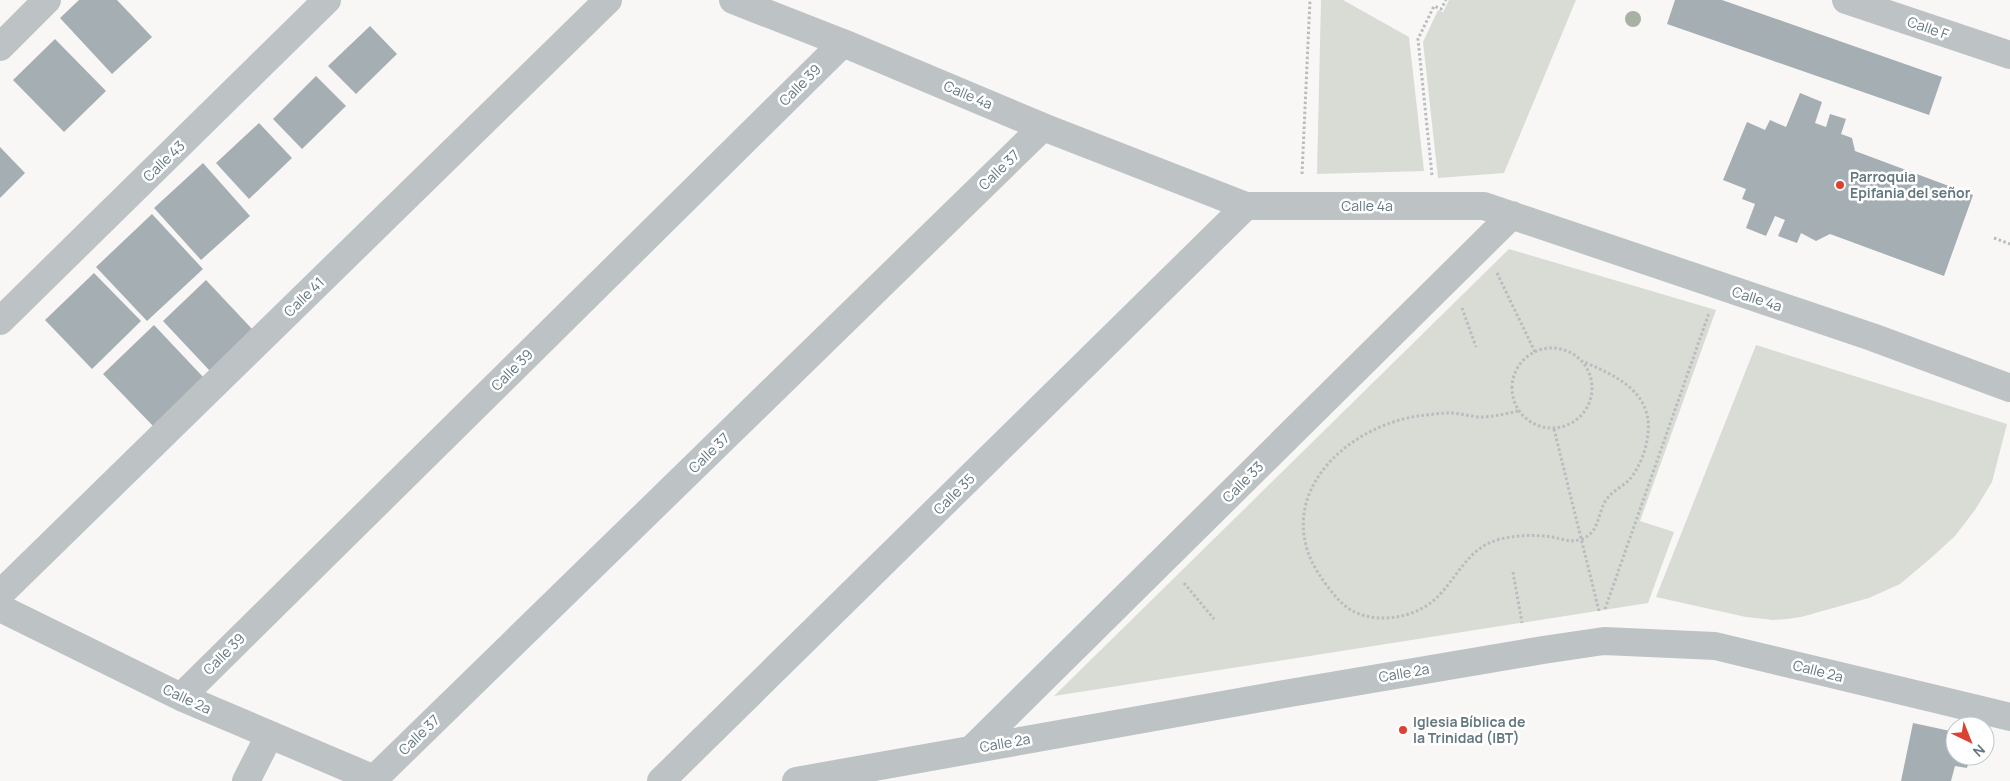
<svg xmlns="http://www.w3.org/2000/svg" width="2010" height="781" font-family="Manrope,sans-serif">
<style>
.green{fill:#d8dcd5}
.building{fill:#a4aeb3}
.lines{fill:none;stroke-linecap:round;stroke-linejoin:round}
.path{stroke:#b8bcbe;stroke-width:3;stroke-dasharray:2.5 2.5;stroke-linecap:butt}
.minor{stroke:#bdc3c5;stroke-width:28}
.tree{fill:#a9b1a5}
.poi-dot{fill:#da4333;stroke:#fff;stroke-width:2}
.labels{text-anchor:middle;stroke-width:5;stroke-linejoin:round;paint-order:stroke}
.street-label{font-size:14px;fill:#64777f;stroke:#fff}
.poi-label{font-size:14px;font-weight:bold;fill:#64777f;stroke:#fff;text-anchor:start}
</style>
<rect width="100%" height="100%" fill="#f8f7f5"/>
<path class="green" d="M1321 0H1343L1409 37 1424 171 1317 174Z
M1449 0H1576L1504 173 1438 178 1423 42 1438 10 1443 12Z
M1509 249 1716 310 1640 521 1674 532 1648 603 1054 696Z
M1756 345 2007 424 1992 482 1975 510 1955 536 1931 558 1900 584 1869 598 1801 617 1787 619 1773 620 1746 617 1656 597Z"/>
<path class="building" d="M79 0H117L152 37 112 74 60 18Z
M1675 0H1722L1942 77 1929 115 1667 24Z
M370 26 397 54 356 94 328 66Z
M55 39 106 91 64 132 13 80Z
M316 76 346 106 302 149 273 119Z
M1800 93 1822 102 1815 123 1826 127 1830 114 1846 119 1841 134 1852 138 1855 151 1973 195 1944 276 1830 234 1816 241 1801 233 1797 243 1778 236 1785 220 1775 216 1766 236 1746 228 1755 204 1742 199 1746 189 1723 180 1747 122 1765 130 1770 120 1786 127Z
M259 123 292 158 249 199 216 163Z
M0 147 25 173 0 198Z
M203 163 250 216 201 260 154 208Z
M152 214 203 269 147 321 96 267Z
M94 273 141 321 92 369 45 320Z
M206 280 253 330 210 371 163 321Z
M154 325 204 378 153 426 103 374Z
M1913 723 1955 732V756H1970L1967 768 1955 766 1951 781H1901Z"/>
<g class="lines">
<path class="path" d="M1302 174 1310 0
M1432 175 1418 39 1434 6 1441 9 1446 0
M1994 238 2010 244
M1497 273 1535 352
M1462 308 1476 347
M1512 388a40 40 0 1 1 80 0a40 40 0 1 1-80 0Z
M1518 411C1505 414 1492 417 1479 417 1469 416 1459 413 1449 413 1439 413 1428 415 1418 416 1350 426 1278 489 1312 562 1319 576 1337 602 1351 610 1375 624 1411 619 1433 601 1453 584 1463 557 1487 544 1505 535 1532 534 1552 537 1563 539 1570 543 1582 539 1600 532 1597 514 1606 500 1612 491 1622 487 1629 480 1638 470 1645 453 1647 440 1656 394 1619 377 1582 361
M1554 429 1599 611
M1513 572 1522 623
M1184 583 1214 619
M1605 609 1709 313"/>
<path class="minor" d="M733 0 843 43 1043 127 1246 206H1484L1872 337 2010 388
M1846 0 2010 55
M0 47 47 0
M0 321 327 0
M0 594 608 0
M0 608 181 697 379 781
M181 697 843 43
M973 748 1512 215
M374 779 1043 127
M246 781 269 736
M661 781 1246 206
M796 781 1284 694 1543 650 1604 641 1715 646 2010 717"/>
</g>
<circle class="tree" cx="1633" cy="19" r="8"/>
<g class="poi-dot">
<circle cx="1840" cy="185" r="5"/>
<circle cx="1403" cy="730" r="5"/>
</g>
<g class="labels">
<g class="street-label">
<text transform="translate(1928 28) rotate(19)" y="5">Calle F</text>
<text transform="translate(800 85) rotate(-45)" y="5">Calle 39</text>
<text transform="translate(968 95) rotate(23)" y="5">Calle 4a</text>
<text transform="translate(164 161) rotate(-44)" y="5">Calle 43</text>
<text transform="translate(999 170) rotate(-44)" y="5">Calle 37</text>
<text x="1367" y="211">Calle 4a</text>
<text transform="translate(304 297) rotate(-44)" y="5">Calle 41</text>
<text transform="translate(1757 299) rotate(18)" y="5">Calle 4a</text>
<text transform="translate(512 370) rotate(-45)" y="5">Calle 39</text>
<text transform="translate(709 453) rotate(-44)" y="5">Calle 37</text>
<text transform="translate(1243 482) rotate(-45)" y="5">Calle 33</text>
<text transform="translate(954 494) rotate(-45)" y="5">Calle 35</text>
<text transform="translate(224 654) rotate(-45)" y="5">Calle 39</text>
<text transform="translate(1818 671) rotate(14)" y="5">Calle 2a</text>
<text transform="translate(1404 673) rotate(-10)" y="5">Calle 2a</text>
<text transform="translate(187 699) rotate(25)" y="5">Calle 2a</text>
<text transform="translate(419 735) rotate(-44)" y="5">Calle 37</text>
<text transform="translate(1005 743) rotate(-10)" y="5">Calle 2a</text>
</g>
<g class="poi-label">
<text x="1850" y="182">Parroquia<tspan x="1850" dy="16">Epifania del señor</tspan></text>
<text x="1413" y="727">Iglesia Bíblica de<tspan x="1413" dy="16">la Trinidad (IBT)</tspan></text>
</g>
</g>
<g transform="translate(1970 741) rotate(137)"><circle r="24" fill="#ffffff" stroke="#c1c9cc"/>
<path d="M0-4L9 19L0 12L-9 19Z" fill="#da4333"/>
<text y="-8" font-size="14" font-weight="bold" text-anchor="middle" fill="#64777f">N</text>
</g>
</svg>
